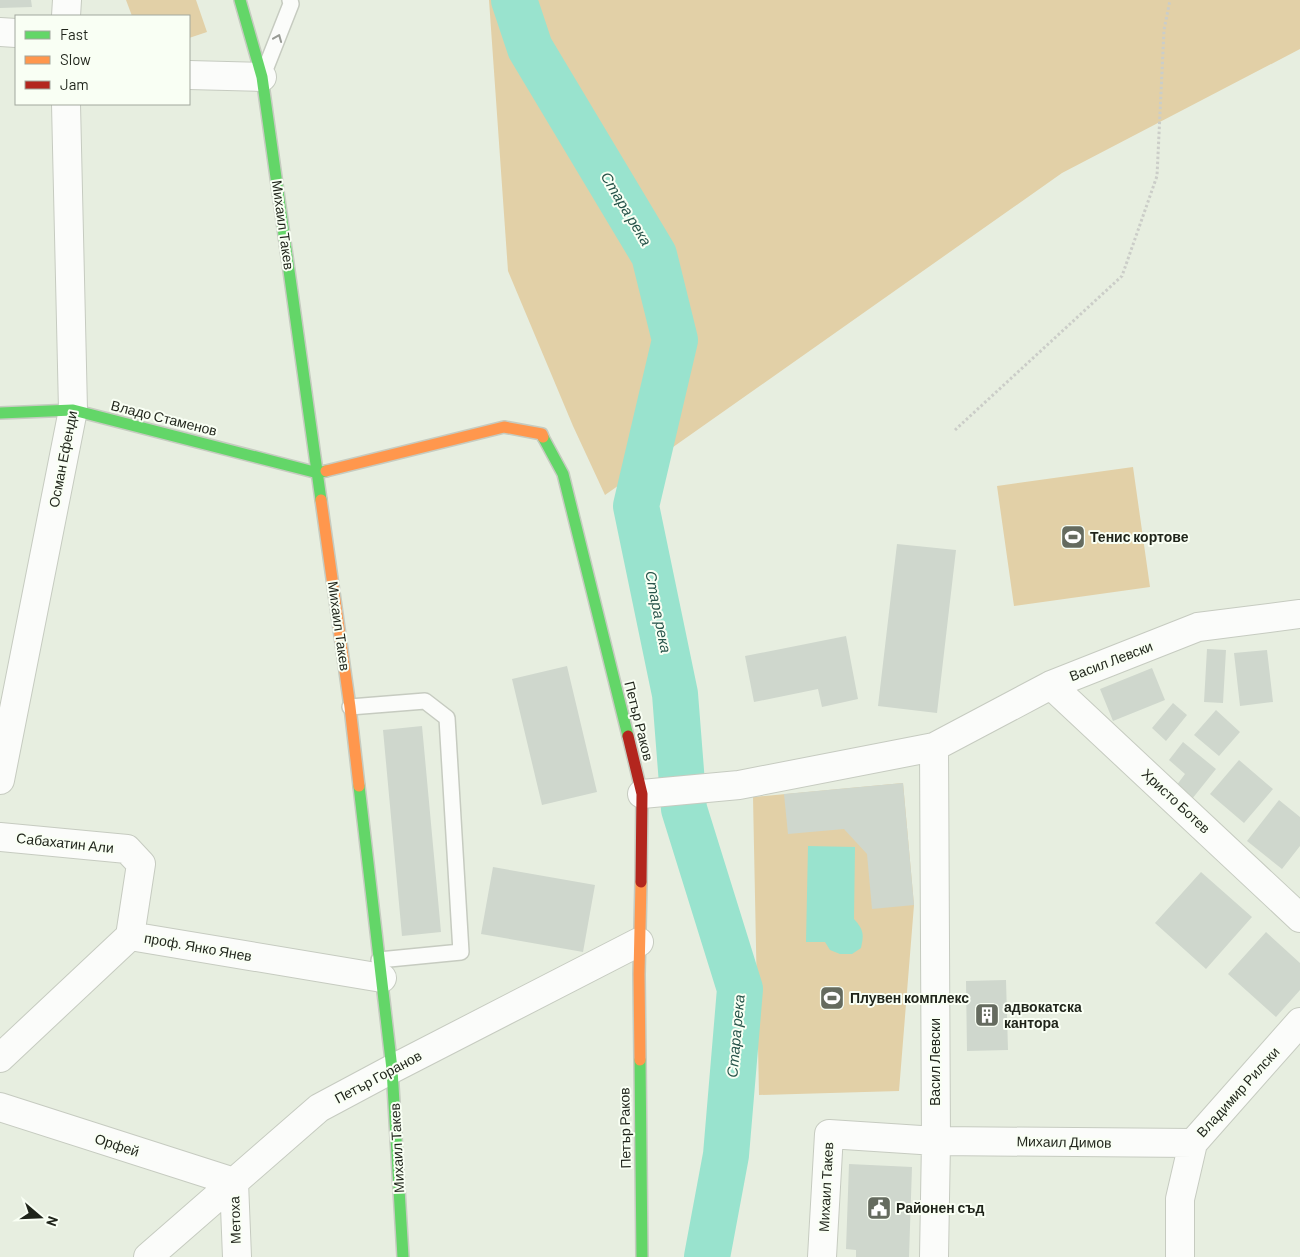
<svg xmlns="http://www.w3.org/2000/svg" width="1300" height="1257" font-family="Barlow,sans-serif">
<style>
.green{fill:#e2d0a7}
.water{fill:#99e3ce}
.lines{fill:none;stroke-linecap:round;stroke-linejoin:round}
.river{stroke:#99e3ce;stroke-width:46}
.building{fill:#cfd7cd}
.lane-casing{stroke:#c6cbc0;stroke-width:18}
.street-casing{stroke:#c6cbc0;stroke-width:30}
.fast-casing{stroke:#c6cbc0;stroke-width:14}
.slow-casing{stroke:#c6cbc0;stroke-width:14}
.jam-casing{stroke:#c6cbc0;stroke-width:14}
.path{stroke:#cbcdc8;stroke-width:3;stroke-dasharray:2.5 2.5;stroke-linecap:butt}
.lane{stroke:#fbfcfa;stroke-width:15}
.street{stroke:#fbfcfa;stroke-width:28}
.fast{stroke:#63d668;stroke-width:11}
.slow{stroke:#ff974d;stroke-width:11}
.jam{stroke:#b3261e;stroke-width:11}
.oneway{stroke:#989b95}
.labels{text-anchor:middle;stroke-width:4;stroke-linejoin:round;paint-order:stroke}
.street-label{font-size:14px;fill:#1f241a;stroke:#f9fff4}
.poi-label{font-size:14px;font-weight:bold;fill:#1f241a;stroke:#f9fff4;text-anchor:start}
.water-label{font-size:15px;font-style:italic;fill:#27544a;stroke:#f9fff4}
</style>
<rect width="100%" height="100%" fill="#e7eee0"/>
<path class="green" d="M126 0H196L207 32 189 38V16H132Z
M489 0H1300V49L1062 173 605 495 573 426 508 271Z
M1133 467 1150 587 1014 606 997 486Z
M903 783 914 905 899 1091 759 1095 753 797Z"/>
<path class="water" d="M808 846 855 847 854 919C864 930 864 935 861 948L852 954H840L830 950 825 942H806Z"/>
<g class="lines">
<path class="river" d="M514 0 530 48 654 255 675 340 636 506 675 694 684 809 740 989 726 1155 707 1257"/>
</g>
<path class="building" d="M0 0H31L32 7 0 8Z
M897 544 956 550 937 713 878 706Z
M846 636 858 699 822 707 818 689 754 702 745 656Z
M1207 649 1226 650 1223 703 1204 702Z
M1267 650 1273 702 1240 706 1234 653Z
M567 666 597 792 542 805 512 679Z
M1152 668 1165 700 1113 721 1100 689Z
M1173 703 1187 715 1166 741 1152 728Z
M1216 710 1240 732 1219 756 1194 735Z
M422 726 441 932 402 936 383 730Z
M1183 742 1216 769 1192 799 1176 786 1185 774 1169 760Z
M1239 760 1273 789 1244 823 1210 794Z
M903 783 914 905 872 909 867 854 844 829 788 834 784 794Z
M1279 800 1300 817V846L1282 869 1247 841Z
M493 867 595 885 583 952 481 934Z
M1201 872 1252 917 1206 969 1155 923Z
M1266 932 1300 963V990L1276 1017 1228 974Z
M1006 980 1008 1050 967 1051 966 981Z
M849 1164 912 1167 909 1257H856V1250L846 1249Z"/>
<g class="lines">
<defs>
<path id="lane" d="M263 75 291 4 290 0
M350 707 425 701 447 718 461 952 379 960"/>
<path id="street" d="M66 16 67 0
M0 32 16 33
M189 75 262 77
M1051 685 1300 918
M0 780 73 410 66 104
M642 794 739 785 934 747 1051 685 1198 627 1300 614
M0 837 127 849 141 864 130 936
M0 1058 130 936 382 978
M0 1107 234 1182 237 1257
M148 1257 319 1108 392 1069 639 942
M822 1257 829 1134 936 1141 1193 1143
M934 1257 936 1141 934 747
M1180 1257V1199L1193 1143 1300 1022"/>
<path id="fast" d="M240 0 262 77 321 500
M0 413 73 410 318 473 326 471
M543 437 563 474 628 736
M359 786 392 1069 403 1257
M640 1060 642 1257"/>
<path id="slow" d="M326 471 504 427 542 434 543 437
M321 500 350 707 359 786
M640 1060 639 974 641 882"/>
<path id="jam" d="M628 736 642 794 641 882"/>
</defs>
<use href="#lane" class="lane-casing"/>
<use href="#street" class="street-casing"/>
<use href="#fast" class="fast-casing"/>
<use href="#slow" class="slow-casing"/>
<use href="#jam" class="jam-casing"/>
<path class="path" d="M955 430 1122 276 1157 176 1164 30 1170 0"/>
<use href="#lane" class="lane"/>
<use href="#street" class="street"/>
<use href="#fast" class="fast"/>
<use href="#slow" class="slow"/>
<use href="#jam" class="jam"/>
</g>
<defs><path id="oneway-chevron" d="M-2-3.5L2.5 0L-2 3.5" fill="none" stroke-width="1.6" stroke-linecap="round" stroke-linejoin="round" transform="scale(1.25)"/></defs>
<use class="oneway" href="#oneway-chevron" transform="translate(278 38) rotate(-68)"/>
<defs>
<symbol id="stadium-square" viewBox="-11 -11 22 22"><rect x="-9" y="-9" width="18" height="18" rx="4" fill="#656b5f" stroke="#f9fff4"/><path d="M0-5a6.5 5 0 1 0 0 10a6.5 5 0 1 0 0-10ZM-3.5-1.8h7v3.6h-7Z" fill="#fff"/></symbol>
<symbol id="building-square" viewBox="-11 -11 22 22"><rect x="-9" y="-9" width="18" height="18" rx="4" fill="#656b5f" stroke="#f9fff4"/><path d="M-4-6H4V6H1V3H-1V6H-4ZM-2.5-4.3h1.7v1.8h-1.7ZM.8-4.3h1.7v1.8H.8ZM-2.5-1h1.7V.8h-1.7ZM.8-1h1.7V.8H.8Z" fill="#fff"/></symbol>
<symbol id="civic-square" viewBox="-11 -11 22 22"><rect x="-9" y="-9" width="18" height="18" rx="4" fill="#656b5f" stroke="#f9fff4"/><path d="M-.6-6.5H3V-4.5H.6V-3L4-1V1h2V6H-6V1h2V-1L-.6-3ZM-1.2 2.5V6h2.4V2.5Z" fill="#fff"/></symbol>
</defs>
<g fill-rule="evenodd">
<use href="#stadium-square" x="1059" y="523" width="28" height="28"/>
<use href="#stadium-square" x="818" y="984" width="28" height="28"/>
<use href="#building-square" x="973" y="1001" width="28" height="28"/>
<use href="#civic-square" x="865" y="1194" width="28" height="28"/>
</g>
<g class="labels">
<g class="street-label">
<text transform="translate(283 225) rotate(82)" y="5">Михаил Такев</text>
<text transform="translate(164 418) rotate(14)" y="5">Владо Стаменов</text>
<text transform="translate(63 459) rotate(-79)" y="5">Осман Ефенди</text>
<text transform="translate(339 626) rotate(82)" y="5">Михаил Такев</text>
<text transform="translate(1111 661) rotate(-21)" y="5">Васил Левски</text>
<text transform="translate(639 721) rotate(76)" y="5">Петър Раков</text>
<text transform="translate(1176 801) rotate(43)" y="5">Христо Ботев</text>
<text transform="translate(65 843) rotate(6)" y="5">Сабахатин Али</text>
<text transform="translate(198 947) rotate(10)" y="5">проф. Янко Янев</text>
<text transform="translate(935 1062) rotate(-90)" y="5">Васил Левски</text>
<text transform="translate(378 1077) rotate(-28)" y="5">Петър Горанов</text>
<text transform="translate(1238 1092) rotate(-48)" y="5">Владимир Рилски</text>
<text transform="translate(625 1128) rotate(-91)" y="5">Петър Раков</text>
<text transform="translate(1064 1142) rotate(1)" y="5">Михаил Димов</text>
<text transform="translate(117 1145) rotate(18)" y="5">Орфей</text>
<text transform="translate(397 1148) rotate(-93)" y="5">Михаил Такев</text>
<text transform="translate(826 1187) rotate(-87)" y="5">Михаил Такев</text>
<text transform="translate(235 1220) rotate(-92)" y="5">Метоха</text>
</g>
<g class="poi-label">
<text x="1090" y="542">Тенис кортове</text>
<text x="850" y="1003">Плувен комплекс</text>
<text x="1004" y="1012">адвокатска<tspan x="1004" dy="16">кантора</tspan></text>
<text x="896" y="1213">Районен съд</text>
</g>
<g class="water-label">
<text transform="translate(626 209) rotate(59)" y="5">Стара река</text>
<text transform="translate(658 612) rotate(79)" y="5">Стара река</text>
<text transform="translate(736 1036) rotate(-85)" y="5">Стара река</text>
</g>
</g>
<rect x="15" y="15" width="175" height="90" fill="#f9fff4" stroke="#a2a79d"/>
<rect x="25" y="31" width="25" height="8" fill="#63d668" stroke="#a2a79d"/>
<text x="60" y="40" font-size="15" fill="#1f241a">Fast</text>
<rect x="25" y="56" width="25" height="8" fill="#ff974d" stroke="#a2a79d"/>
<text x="60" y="65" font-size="15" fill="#1f241a">Slow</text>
<rect x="25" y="81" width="25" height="8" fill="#b3261e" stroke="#a2a79d"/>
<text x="60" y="90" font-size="15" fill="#1f241a">Jam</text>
<g transform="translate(40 1217) rotate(109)" stroke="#f9fff4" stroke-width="4" paint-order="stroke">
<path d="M0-4L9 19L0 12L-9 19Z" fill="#1f241a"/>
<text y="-8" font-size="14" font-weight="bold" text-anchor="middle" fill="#1f241a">N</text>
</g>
</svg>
